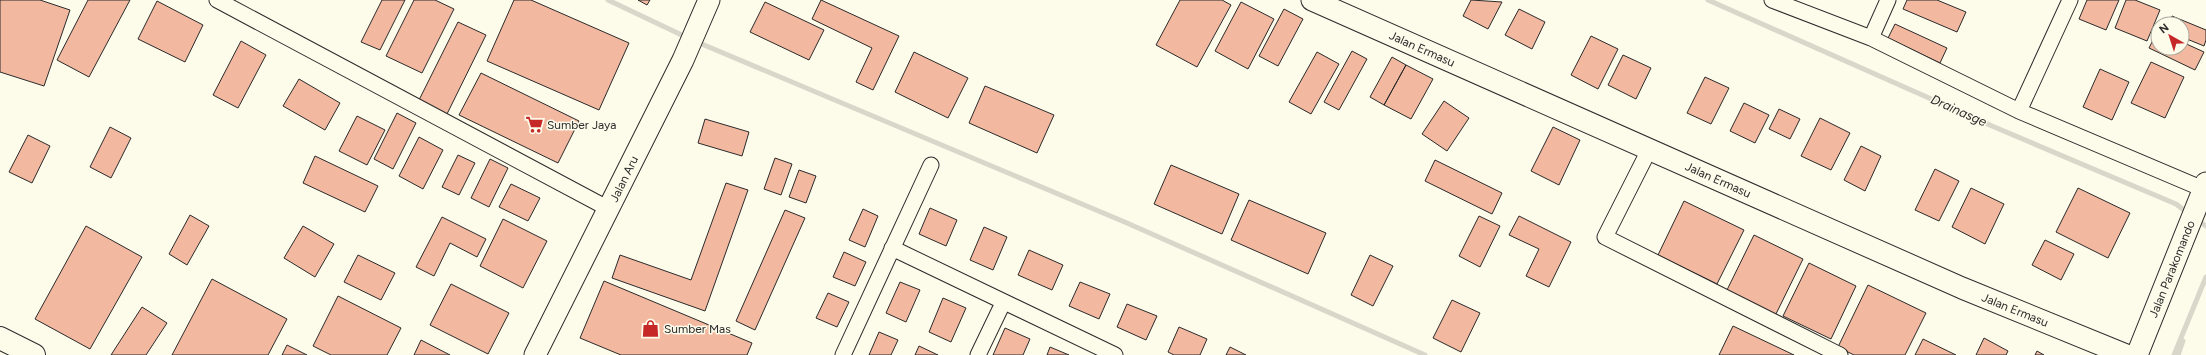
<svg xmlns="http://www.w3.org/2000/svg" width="2206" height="355" font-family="Figtree,sans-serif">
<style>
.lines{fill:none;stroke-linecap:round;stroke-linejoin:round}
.stream{stroke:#d8d7c9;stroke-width:5}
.building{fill:#f2b8a0;stroke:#2b2b2b}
.street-casing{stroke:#2b2b2b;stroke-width:17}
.secondary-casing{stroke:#2b2b2b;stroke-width:23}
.highway-casing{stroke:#2b2b2b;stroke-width:24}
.street{stroke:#fdfbea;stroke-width:15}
.secondary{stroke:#fdfbea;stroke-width:21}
.highway{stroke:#fdfbea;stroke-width:22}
.labels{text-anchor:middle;stroke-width:3;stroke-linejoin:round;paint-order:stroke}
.street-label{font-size:12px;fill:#2b2b2b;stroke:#fdfbea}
.poi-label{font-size:12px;fill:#2b2b2b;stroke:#fdfbea;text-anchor:start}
.water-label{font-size:13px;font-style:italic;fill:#2b2b2b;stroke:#fdfbea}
</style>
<rect width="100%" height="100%" fill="#fdfbea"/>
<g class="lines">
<path class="stream" d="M608 0 688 38
M1708 0 1992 126 2176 204 2189 214
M697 42 1127 223 1425 355
M2197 220 2206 226
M2174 355 2206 277
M2178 355 2183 341"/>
</g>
<path class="building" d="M0 0H40L70 10 44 86 0 72Z
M88 0H130L89 77 57 60Z
M382 0H405L380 50 361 42Z
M414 0H435L454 9 422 73 386 56Z
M514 0H531L629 43 599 110 487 61Z
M638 0H650L647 5Z
M821 0 899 36 873 90 856 82 872 48 812 19Z
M1180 0H1222L1231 5 1197 67 1156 45Z
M1471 0 1502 2 1488 29 1463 16Z
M1907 0H1937L1966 12 1957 32 1903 9Z
M2087 0H2119L2106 30 2079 19Z
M2126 0H2135L2160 10 2147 41 2115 28Z
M157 1 203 25 185 62 138 39Z
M765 2 824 30 809 60 750 32Z
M1241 2 1274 19 1248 69 1215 51Z
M1284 9 1303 19 1278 66 1259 56Z
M1519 9 1545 22 1532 49 1505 35Z
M2172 16 2206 30V40L2204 46 2182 37V24H2168Z
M458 22 486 35 447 114 419 100Z
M1895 24 1947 48 1940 63 1888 38Z
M2158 30V48H2182V42L2204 52 2195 70 2149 48Z
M1591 36 1618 49 1598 89 1571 75Z
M241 41 266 55 238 108 213 95Z
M1352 51 1367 59 1339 110 1324 102Z
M914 52 968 78 948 118 895 92Z
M1317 52 1339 64 1311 114 1289 102Z
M1623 55 1651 68 1636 99 1608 85Z
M1392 57 1406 65 1384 105 1370 97Z
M2151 62 2184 77 2165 118 2131 103Z
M1406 65 1433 79 1411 119 1384 105Z
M2100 69 2129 82 2112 120 2083 107Z
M481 73 579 121 558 163 459 115Z
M1705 77 1729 88 1711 124 1687 113Z
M299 79 340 103 325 130 283 106Z
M985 86 1054 115 1037 153 969 123Z
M1444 101 1469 118 1447 151 1422 134Z
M1744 103 1769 115 1755 143 1730 131Z
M1779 109 1800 119 1790 139 1769 129Z
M397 113 416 123 393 169 374 159Z
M357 116 385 130 367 165 339 151Z
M1820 118 1850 133 1831 170 1801 156Z
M705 119 749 132 742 156 698 143Z
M110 127 131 138 111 178 90 167Z
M1553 127 1580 140 1559 185 1531 171Z
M28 135 50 146 32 183 9 172Z
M419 137 443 150 423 189 399 176Z
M1861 146 1881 156 1865 191 1844 180Z
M458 155 475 163 459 195 442 187Z
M315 156 378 186 365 212 303 183Z
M775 158 792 164 781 195 764 189Z
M490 159 508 168 489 207 471 198Z
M1435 160 1502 193 1492 214 1425 181Z
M1171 165 1239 194 1222 234 1154 204Z
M1935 169 1959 181 1939 221 1915 210Z
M799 170 816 176 806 203 789 197Z
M726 183 748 190 705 311 612 278 620 255 691 280Z
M511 184 540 198 528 221 499 207Z
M1971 188 2004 204 1985 244 1952 227Z
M2078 188 2130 213 2108 258 2056 232Z
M1249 200 1326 233 1308 274 1231 240Z
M1684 201 1744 230 1717 284 1658 255Z
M930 208 957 220 946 246 919 234Z
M863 209 878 216 865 247 849 240Z
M785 210 805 218 755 330 736 321Z
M190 215 209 226 187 265 169 254Z
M1479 216 1500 226 1480 267 1459 256Z
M1519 216 1571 242 1549 287 1526 276 1539 249 1509 235Z
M442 217 486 239 477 257 450 243 434 276 416 267Z
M503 219 547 241 523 288 480 266Z
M86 226 142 257 90 349 35 319Z
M303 226 334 244 315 277 284 258Z
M984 227 1007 237 993 270 970 260Z
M1754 235 1803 259 1775 316 1726 292Z
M2045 240 2074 254 2061 280 2032 265Z
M1029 250 1063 265 1052 290 1018 275Z
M844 252 866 262 855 286 833 277Z
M358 255 395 273 381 300 344 282Z
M1370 255 1393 266 1373 306 1351 295Z
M1809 263 1856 286 1831 339 1783 316Z
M212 279 287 319 268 355H172Z
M604 281 752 343 747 355H621L580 338Z
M900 282 920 290 906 322 886 313Z
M1080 282 1110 294 1099 319 1069 306Z
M451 284 509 313 488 354 430 325Z
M1868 285 1926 313 1905 355H1854L1838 347Z
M828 293 849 302 837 327 816 318Z
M338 296 401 328 387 355H331L313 346Z
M943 298 966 308 951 342 929 332Z
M1452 300 1480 313 1461 352 1433 338Z
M1127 304 1157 316 1146 340 1117 327Z
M142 307 167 323 146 355H111Z
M1733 326 1794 355H1719Z
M1179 327 1207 339 1200 355H1174L1168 352Z
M1005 328 1030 339 1023 355H993Z
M879 332 898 340 891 355H869Z
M1984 338 2008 351 2006 355H1976Z
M1923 339 1956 355H1915Z
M421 340 450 355H414Z
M287 345 307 355H282Z
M919 346 938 355H915Z
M1050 347 1069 355H1047Z
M1230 347 1246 355H1226Z
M2037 351 2044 355H2035Z"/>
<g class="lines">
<defs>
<path id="street" d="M217 0 609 209
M1772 0 1871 38 2019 111 2203 189
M1871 38 1888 0
M2019 111 2070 0
M1649 150 1605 237 1840 355
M892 248 1115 355
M843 355 931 165
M978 355 1003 303"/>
<path id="secondary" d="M1312 0 1962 288 2126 355
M535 355 683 60 709 0
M2137 355 2206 183"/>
<path id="highway" d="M0 338 34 355"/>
</defs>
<use href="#street" class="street-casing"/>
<use href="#secondary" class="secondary-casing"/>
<use href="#highway" class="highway-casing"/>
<use href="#street" class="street"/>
<use href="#secondary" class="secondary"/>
<use href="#highway" class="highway"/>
</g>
<defs>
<symbol id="supermarket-bare" viewBox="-9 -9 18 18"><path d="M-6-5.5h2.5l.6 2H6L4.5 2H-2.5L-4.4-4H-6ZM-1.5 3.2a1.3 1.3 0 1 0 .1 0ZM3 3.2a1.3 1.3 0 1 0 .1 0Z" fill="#c62828" stroke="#fdfbea" stroke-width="2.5" paint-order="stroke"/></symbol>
<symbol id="shop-bare" viewBox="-9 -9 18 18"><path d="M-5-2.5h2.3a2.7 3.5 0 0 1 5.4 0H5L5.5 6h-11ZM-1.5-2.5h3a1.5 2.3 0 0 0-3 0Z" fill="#c62828" stroke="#fdfbea" stroke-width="2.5" paint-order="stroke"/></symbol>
</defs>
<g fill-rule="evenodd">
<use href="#supermarket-bare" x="522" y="112" width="25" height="25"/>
<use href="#shop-bare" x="638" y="316" width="25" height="25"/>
</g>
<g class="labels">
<g class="street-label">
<text transform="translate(1422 49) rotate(24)" y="4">Jalan Ermasu</text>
<text transform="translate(624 179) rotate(-64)" y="4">Jalan Aru</text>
<text transform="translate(1718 180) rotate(24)" y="4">Jalan Ermasu</text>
<text transform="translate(2172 269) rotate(-68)" y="4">Jalan Parakomando</text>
<text transform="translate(2015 310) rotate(22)" y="4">Jalan Ermasu</text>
</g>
<g class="poi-label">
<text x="547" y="129">Sumber Jaya</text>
<text x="664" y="333">Sumber Mas</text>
</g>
<g class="water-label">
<text transform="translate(1959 110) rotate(24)" y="5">Drainasge</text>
</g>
</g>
<g transform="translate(2170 36) rotate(321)"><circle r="19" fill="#fdfbea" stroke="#a9a89e"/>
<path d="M0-3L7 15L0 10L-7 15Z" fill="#c62828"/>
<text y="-6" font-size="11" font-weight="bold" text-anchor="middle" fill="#2b2b2b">N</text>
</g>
</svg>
